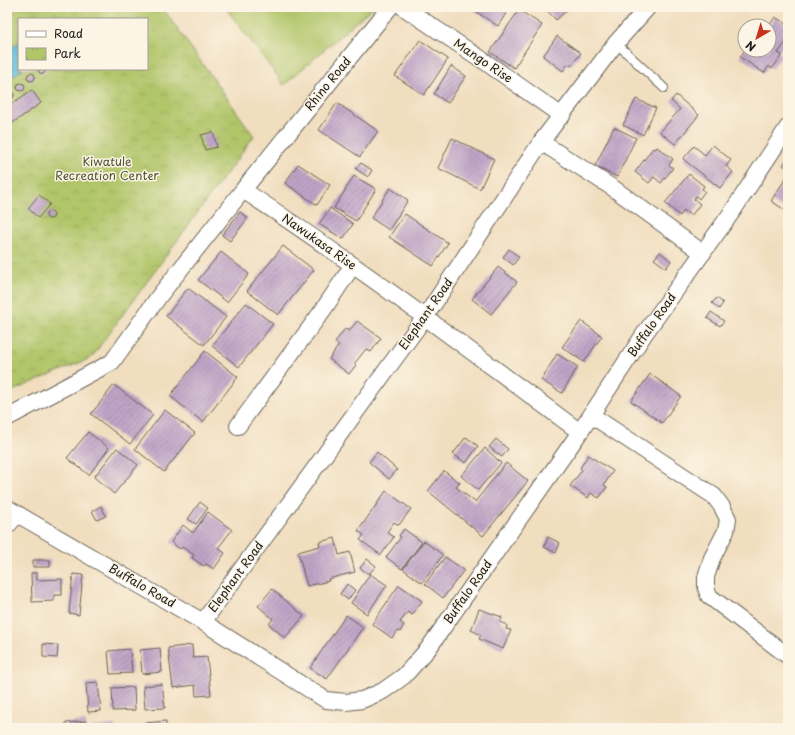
<svg xmlns="http://www.w3.org/2000/svg" width="795" height="735" font-family="'Playpen Sans',sans-serif">
<style>
.park{fill:url(#park-crowns);stroke:#667042;fill-rule:evenodd}
.pitch{fill:#b1c569;stroke:#667042}
.water{fill:#52b3d1;stroke:#376876}
.building{fill:url(#building-hatch)}
.lines{fill:none;stroke-linecap:round;stroke-linejoin:round}
.lane-casing{stroke:#676055;stroke-width:10}
.street-casing{stroke:#676055;stroke-width:18}
.lane{stroke:#fff;stroke-width:8}
.street{stroke:#fff;stroke-width:16}
.labels{text-anchor:middle;stroke-width:3;stroke-linejoin:round;paint-order:stroke}
.street-label{font-size:12px;fill:#1c1c1c;stroke:#fcf5e5}
.park-label{font-size:12px;fill:#505737;stroke:#fcf5e5}
</style>
<defs>
<pattern id="park-crowns" width="20" height="18" patternUnits="userSpaceOnUse"><rect width="20" height="18" fill="#b1c569"/><path d="M2 6a3 3 0 1 1 6 0M12 15a3 3 0 1 1 6 0" fill="none" stroke="#98a95a"/></pattern>
<pattern id="building-hatch" width="6" height="6" patternUnits="userSpaceOnUse"><rect width="6" height="6" fill="#c0a4c8"/><path d="M-1 1l2-2M0 6l6-6M5 7l2-2" fill="none" stroke="#9b85a2"/></pattern>
</defs>
<rect width="100%" height="100%" fill="#fcf5e5"/>
<filter id="ink" filterUnits="userSpaceOnUse"><feTurbulence type="fractalNoise" baseFrequency=".025" numOctaves="2"/><feDisplacementMap in="SourceGraphic" scale="8" xChannelSelector="R" yChannelSelector="G"/><feConvolveMatrix kernelMatrix="1 2 1 2 8 2 1 2 1" color-interpolation-filters="sRGB"/></filter>
<filter id="wash" filterUnits="userSpaceOnUse"><feTurbulence type="fractalNoise" baseFrequency=".012" numOctaves="4" result="noise"/><feDisplacementMap in="SourceGraphic" scale="16" xChannelSelector="R" yChannelSelector="G"/><feGaussianBlur stdDeviation="0.9" result="paint"/><feColorMatrix in="noise" values="0 0 0 0 0 0 0 0 0 0 0 0 0 0 0 0 0 1.4 0 .05"/><feComposite in="paint" operator="in"/></filter>
<g filter="url(#wash)">
<rect width="100%" height="100%" fill="#f1debf"/>
<path class="park" d="M7 7H162L254 136 91 358 7 393ZM19 19H147V69H19Z"/>
<path class="pitch" d="M225 7H373L284 85Z"/>
<path class="water" d="M19 42V69H23L7 80V51Z"/>
<g id="blocks">
<path class="building" d="M120 7H129L123 11Z
M469 7H510L498 26Z
M544 7H570L556 20Z
M519 10 542 25 514 68 490 52Z
M775 17 788 25V39L778 53 782 55 772 69 769 66 764 73 740 57 745 50H769V26Z
M557 36 581 53 571 66 568 64 563 71 543 56Z
M420 40 448 59 424 95 395 76Z
M451 66 466 76 448 103 434 94Z
M38 69H46V70L43 74H41L39 72Z
M27 77a4 4 0 1 1 8 0a4 4 0 1 1-8 0Z
M17 87a4 4 0 1 1 8 0a4 4 0 1 1-8 0Z
M32 90 41 103 7 127V107Z
M6 95a4 4 0 1 1 8 0a4 4 0 1 1-8 0Z
M676 95 699 115 675 144 660 132 680 109 671 101Z
M636 99 656 108 643 135 623 125Z
M337 103 378 131 360 157 319 130Z
M614 127 636 138 617 177 595 166Z
M213 132 217 147 205 150 201 135Z
M452 138 494 159 480 189 438 168Z
M713 145 731 160 726 166 733 172 720 188 683 159 694 146 705 155Z
M657 147 673 159 669 165 673 168 661 183 654 177 649 183 635 172 653 148 655 150Z
M788 157V169L783 165Z
M361 163 372 170 368 177 356 169Z
M298 164 330 185 317 205 285 183Z
M689 174 704 186 702 189 705 191 699 199 696 196 694 199 700 204 691 216 684 210 680 216 665 203Z
M788 175V212L771 201Z
M354 176 376 189 356 221 334 208Z
M390 188 408 200 389 230 371 218Z
M39 195 50 204 38 218 28 208Z
M330 208 353 224 343 239 319 224Z
M46 215a4 4 0 1 1 8 0a4 4 0 1 1-8 0Z
M240 212 248 218 230 241 222 235Z
M405 214 448 243 433 266 389 237Z
M283 246 314 270 278 315 247 291Z
M509 249 519 257 513 265 503 257Z
M221 252 249 274 227 302 198 280Z
M660 252 671 261 666 268 654 259Z
M498 267 517 282 491 314 472 299Z
M188 288 226 317 204 345 166 316Z
M717 298 723 303 719 309 712 303Z
M246 303 273 324 239 367 212 346Z
M711 312 724 321 720 326 707 318Z
M357 321 381 338 371 352 366 349 354 364 356 365 349 374 329 359 339 345 335 342 345 329 349 331Z
M581 321 602 336 584 362 562 347Z
M205 351 238 377 203 422 170 396Z
M557 354 578 367 562 393 541 380Z
M650 374 681 396 662 423 631 401Z
M114 385 153 415 130 444 91 414Z
M165 410 195 433 164 472 135 449Z
M88 432 109 448 89 475 67 458Z
M466 437 478 446 466 463 453 454Z
M496 439 508 449 502 457 489 447Z
M117 448 138 465 114 494 94 477Z
M485 448 501 463 478 490 461 476Z
M377 452 397 470 389 479 369 462Z
M588 455 613 471 604 485 607 487 599 498 591 493 588 498 570 486 582 470 580 468Z
M506 463 528 481 483 536 428 491 444 471 460 483 456 487 475 502Z
M386 491 411 509 399 525 394 522 387 532 394 537 381 555 360 540 364 535 358 531Z
M200 502 208 508 196 524 188 519Z
M101 506 106 516 97 520 92 511Z
M208 512 232 530 218 548 225 553 214 569 206 564 204 566 192 558 194 555 182 547 180 549 171 542 183 525 193 533Z
M404 529 422 542 402 569 386 557 401 537 399 536Z
M548 537 560 543 556 553 544 547Z
M335 538 339 555 350 552 355 572 328 579 329 581 307 586 298 552 320 546 319 542Z
M424 541 443 555 422 583 403 569Z
M445 557 464 570 443 598 425 584Z
M367 559 376 566 369 574 360 568Z
M33 560H50V567H33Z
M31 573H37V580L62 579V595H54V601L32 602Z
M73 574 83 575 79 615 69 613Z
M370 574 387 585 367 614 351 603Z
M347 584 355 590 348 600 340 594Z
M399 585 422 601 412 615 408 612 400 622 404 625 400 632 398 631 392 638 372 624Z
M272 589 304 616 285 638 269 624 273 619 258 606Z
M479 609 502 617 500 622 507 625 506 629 511 630 503 649 479 639 481 635 471 630Z
M346 615 363 627 327 679 310 668Z
M43 644 58 645 57 658 43 657Z
M192 645 193 658 207 657 211 695 196 696 195 685 173 688 168 648Z
M160 648 162 672 142 674 140 650Z
M130 649 132 673 110 674 108 651Z
M98 682 101 711 88 712 86 683Z
M162 684 165 708 145 709 143 686Z
M134 687 135 710 113 711 112 688Z
M86 721V728H66V723Z
M166 721V728H146L145 723Z
M115 725V728H92V727Z"/>
</g>
</g>
<g filter="url(#ink)">
<use href="#blocks" fill-opacity="0" stroke="#676055" stroke-width="1"/>
<g class="lines">
<defs>
<path id="lane" d="M616 43 664 88"/>
<path id="street" d="M390 7 243 190C359 266 469 350 580 432
M403 7 484 61 562 116
M541 142 613 188 703 253
M591 415 691 481 714 496 722 507 728 519 726 531 712 558 706 577V588L709 596 788 656
M7 418 112 362 160 295 243 190
M238 426 323 310 353 265
M7 508 203 622 326 700 346 702 362 700 383 691 404 676 428 649 580 432 645 333 732 212 788 127
M7 526 18 514
M203 622 425 317 541 142 616 43 648 7"/>
</defs>
<use href="#lane" class="lane-casing"/>
<use href="#street" class="street-casing"/>
<use href="#lane" class="lane"/>
<use href="#street" class="street"/>
</g>
</g>
<g class="labels">
<g class="street-label">
<text transform="translate(483 61) rotate(34)" y="4">Mango Rise</text>
<text transform="translate(328 84) rotate(-51)" y="4">Rhino Road</text>
<text transform="translate(319 242) rotate(35)" y="4">Nawukasa Rise</text>
<text transform="translate(426 314) rotate(-55)" y="4">Elephant Road</text>
<text transform="translate(652 325) rotate(-55)" y="4">Buffalo Road</text>
<text transform="translate(236 577) rotate(-54)" y="4">Elephant Road</text>
<text transform="translate(142 586) rotate(30)" y="4">Buffalo Road</text>
<text transform="translate(468 592) rotate(-55)" y="4">Buffalo Road</text>
</g>
<g class="park-label">
<text x="107" y="166">Kiwatule<tspan x="107" dy="14">Recreation Center</tspan></text>
</g>
</g>
<rect width="795" height="735" fill="none" stroke="#fcf5e5" stroke-width="24"/>
<rect x="18" y="18" width="130" height="52" fill="#fcf5e5" stroke="#a29e95"/>
<rect x="26" y="31" width="20" height="6" fill="#ffffff" stroke="#a29e95"/>
<text x="54" y="38" font-size="12" fill="#1c1c1c">Road</text>
<rect x="26" y="48" width="20" height="12" fill="url(#park-crowns)" stroke="#a29e95"/>
<text x="54" y="58" font-size="12" fill="#1c1c1c">Park</text>
<g transform="translate(757 38) rotate(218)"><circle r="19" fill="#fcf5e5" stroke="#a29e95"/>
<path d="M0-3L7 15L0 10L-7 15Z" fill="#c8321e"/>
<text y="-6" font-size="11" font-weight="bold" text-anchor="middle" fill="#1c1c1c">N</text>
</g>
</svg>
